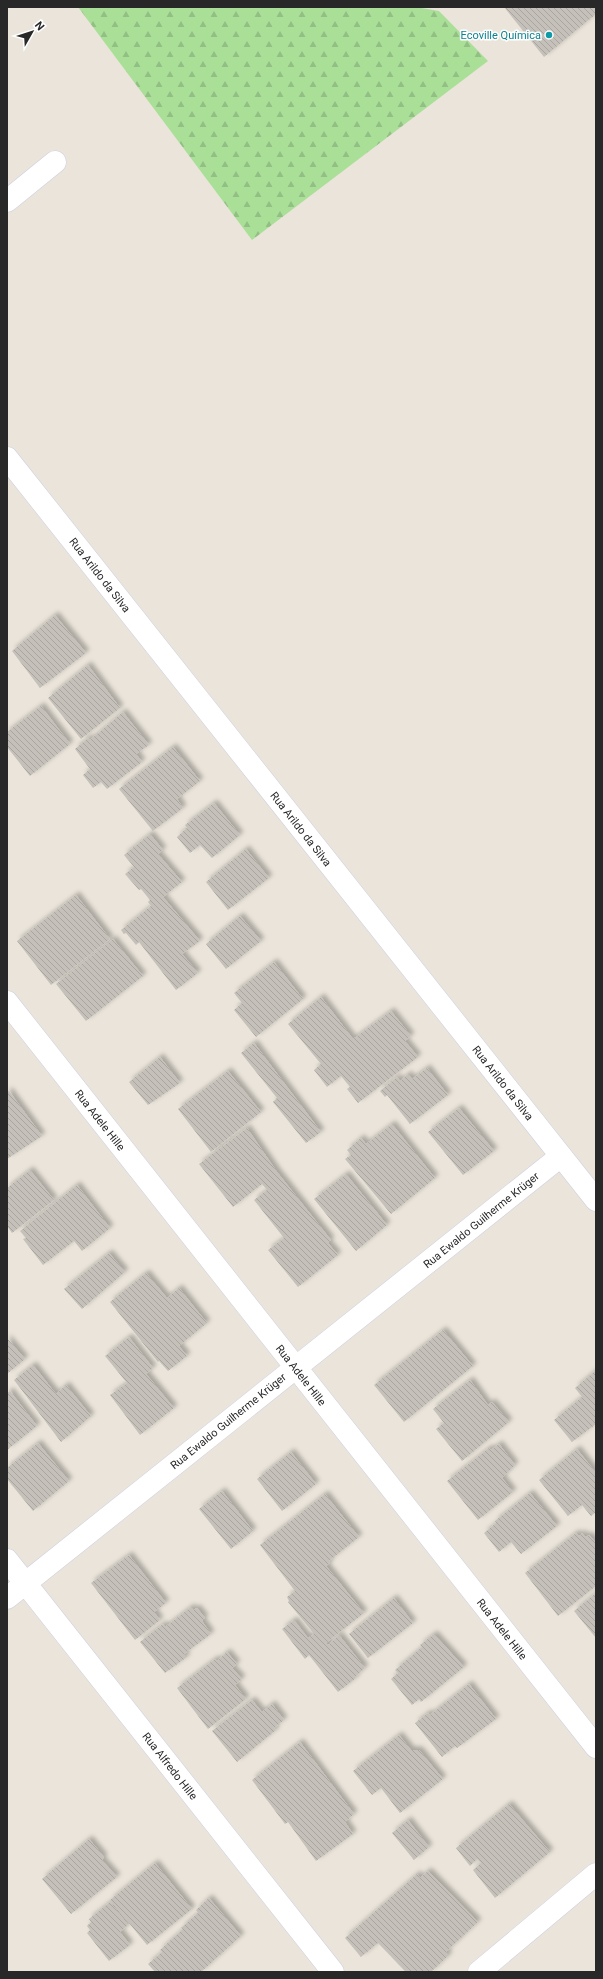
<svg xmlns="http://www.w3.org/2000/svg" width="603" height="1979" font-family="Roboto,sans-serif">
<style>
.forest{fill:url(#forest-firs)}
.building{fill:url(#building-back-hatch);filter:url(#shadow)}
.lines{fill:none;stroke-linecap:round;stroke-linejoin:round}
.street-casing{stroke:#cfd1e0;stroke-width:23}
.street{stroke:#fff;stroke-width:22}
.culture-dot{fill:#0f9aa8;stroke:#fff;stroke-width:1.5}
.labels{text-anchor:middle;stroke-width:3;stroke-linejoin:round;paint-order:stroke}
.culture-label{font-size:11px;fill:#0d838f;stroke:#fff;text-anchor:end}
.street-label{font-size:11px;fill:#282828;stroke:#fff}
</style>
<defs>
<pattern id="forest-firs" width="22" height="20" patternUnits="userSpaceOnUse"><rect width="22" height="20" fill="#aadf98"/><path d="M5 1l3.5 6h-7zM16 11l3.5 6h-7z" fill="#92bf83"/></pattern>
<pattern id="building-back-hatch" width="6" height="6" patternUnits="userSpaceOnUse"><rect width="6" height="6" fill="#c5c1ba"/><path d="M-1 5l2 2M0 0l6 6M5-1l2 2" fill="none" stroke="#a9a6a0"/></pattern>
<filter id="shadow"><feDropShadow dx="3.5" dy="-3.5" stdDeviation="2" flood-color="#0004"/></filter>
</defs>
<rect width="100%" height="100%" fill="#eae4da"/>
<path class="forest" d="M78 7H416L439 11 488 61 252 240Z"/>
<path class="building" d="M504 7H596V14L544 57Z
M55 615 86 653 40 688 12 651Z
M88 665 120 708 81 739 48 698Z
M41 706 70 744 30 776 7 747V732Z
M123 712 149 745 136 754 142 762 107 789 101 782 93 788 83 775 90 769 75 749 88 738 90 740Z
M173 747 200 781 177 799 183 808 153 831 119 789Z
M214 803 240 835 212 858 200 845 190 853 177 837 187 828 185 825Z
M150 834 163 850 158 854 182 882 163 897 200 941 182 954 198 973 176 990 139 942 136 945 126 933 124 934 121 930 151 906 148 902 150 900 141 889 139 890 125 874 134 867 124 855Z
M246 849 269 878 228 910 206 882Z
M76 895 110 939 51 985 17 941Z
M240 916 261 941 226 969 206 944Z
M113 939 143 976 86 1021 56 984Z
M274 962 303 999 256 1037 234 1010 242 1003 234 993Z
M321 997 353 1039 391 1011 411 1036 405 1041 418 1057 358 1103 347 1089 350 1087 341 1076 327 1087 314 1070 321 1064 288 1024Z
M254 1043 321 1132 306 1143 273 1102 277 1098 241 1053Z
M160 1057 180 1083 148 1105 129 1082Z
M427 1068 448 1095 410 1124 387 1095 385 1097 380 1091 397 1077 400 1081 408 1074 412 1079Z
M228 1071 261 1112 211 1152 178 1109Z
M9 1091 42 1136 7 1159V1092Z
M459 1108 494 1151 463 1175 428 1132Z
M392 1124 435 1178 391 1214 345 1159 351 1155 347 1150 361 1138 366 1144Z
M247 1128 277 1172 331 1240 328 1243 338 1255 298 1287 268 1250 284 1238 254 1200 267 1190 262 1184 233 1207 199 1164Z
M30 1170 54 1200 12 1233 7 1226V1188Z
M346 1174 387 1225 356 1251 314 1199Z
M77 1185 110 1228 82 1251 74 1241 43 1265 23 1239 26 1238 20 1231Z
M109 1253 125 1272 82 1309 64 1289Z
M146 1273 167 1298 179 1288 207 1323 179 1346 187 1356 168 1371 159 1361 158 1362 110 1302Z
M443 1330 473 1366 404 1422 374 1385Z
M129 1337 153 1368 146 1374 174 1408 140 1435 110 1395 127 1383 105 1356Z
M7 1338 25 1359 7 1374Z
M33 1365 56 1394 66 1385 91 1416 61 1442 14 1380Z
M595 1371 596 1424 572 1442 554 1420 582 1397 575 1388Z
M470 1380 488 1405 492 1402 509 1422 462 1461 436 1429 444 1423 433 1409Z
M10 1391 37 1426 7 1450V1393Z
M38 1443 69 1481 33 1511 7 1479V1468Z
M499 1444 515 1465 502 1478 513 1492 478 1520 447 1481 489 1448 491 1450Z
M577 1449 596 1473V1512L591 1516 582 1505 568 1516 539 1480Z
M291 1452 316 1484 282 1511 257 1479Z
M222 1491 253 1531 231 1549 199 1509Z
M530 1493 557 1526 521 1554 511 1542 499 1552 484 1533 496 1523 495 1521Z
M325 1494 359 1537 329 1561 330 1563 326 1566 364 1613 326 1643 328 1645 339 1635 365 1668 355 1677 356 1678 338 1692 309 1655 305 1659 282 1629 294 1620 308 1638 314 1634 288 1602 289 1601 287 1597 295 1591 260 1545Z
M576 1533 579 1536 582 1533 585 1537 589 1535 596 1543V1586L558 1616 525 1573Z
M129 1555 166 1603 154 1612 160 1620 135 1640 91 1583Z
M596 1593V1638L574 1611Z
M394 1598 413 1623 368 1658 349 1634Z
M191 1607 193 1610 197 1608 205 1618 202 1621 211 1634 184 1654 187 1657 165 1673 140 1642 163 1624 165 1627Z
M434 1634 464 1667 421 1702 419 1699 412 1705 391 1679 398 1673 395 1670 422 1647 420 1645Z
M227 1652 237 1664 232 1668 242 1679 235 1685 246 1699 208 1729 177 1688 215 1659 217 1661Z
M469 1684 496 1719 457 1748 455 1746 442 1757 415 1723 428 1713 430 1715Z
M252 1700 262 1712 272 1704 284 1720 274 1728 276 1730 237 1762 212 1731Z
M399 1735 411 1750H419L443 1779 400 1813 381 1788 372 1795 353 1771Z
M300 1742 354 1814 345 1822 353 1834 316 1861 288 1822 285 1824 252 1780Z
M509 1804 550 1852 495 1898 473 1870 481 1863 477 1859 470 1866 456 1848Z
M408 1820 429 1847 414 1860 392 1833Z
M89 1839 104 1857 102 1860 117 1877 71 1914 42 1879Z
M155 1863 192 1909 147 1945 110 1900Z
M428 1871 478 1922 446 1952 449 1955 431 1972H406L378 1943 361 1957 345 1938 417 1874 420 1878Z
M209 1898 241 1936 201 1972H155L148 1964 162 1952 160 1950 183 1929 181 1928 198 1913 196 1910Z
M110 1902 128 1925 120 1932 130 1945 109 1961 87 1933 90 1930 87 1926 91 1922 89 1919Z"/>
<g class="lines">
<defs>
<path id="street" d="M7 201 55 162
M7 458 596 1200
M7 1002 596 1747
M7 1560 333 1972
M7 1598 561 1156
M479 1972 596 1874"/>
</defs>
<use href="#street" class="street-casing"/>
<use href="#street" class="street"/>
</g>
<circle class="culture-dot" cx="549" cy="35" r="4"/>
<g class="labels">
<g class="culture-label">
<text x="541" y="39">Ecoville Química</text>
</g>
<g class="street-label">
<text transform="translate(100 575) rotate(52)" y="4">Rua Arildo da Silva</text>
<text transform="translate(301 829) rotate(52)" y="4">Rua Arildo da Silva</text>
<text transform="translate(503 1083) rotate(52)" y="4">Rua Arildo da Silva</text>
<text transform="translate(100 1120) rotate(52)" y="4">Rua Adele Hille</text>
<text transform="translate(481 1220) rotate(-39)" y="4">Rua Ewaldo Guilherme Krüger</text>
<text transform="translate(301 1375) rotate(52)" y="4">Rua Adele Hille</text>
<text transform="translate(228 1421) rotate(-39)" y="4">Rua Ewaldo Guilherme Krüger</text>
<text transform="translate(502 1629) rotate(52)" y="4">Rua Adele Hille</text>
<text transform="translate(170 1766) rotate(52)" y="4">Rua Alfredo Hille</text>
</g>
</g>
<rect width="603" height="1979" fill="none" stroke="#282828" stroke-width="16"/>
<g transform="translate(32 32) rotate(51)" stroke="#ffffff" stroke-width="3" paint-order="stroke">
<path d="M0-3L7 15L0 10L-7 15Z" fill="#282828"/>
<text y="-6" font-size="11" font-weight="bold" text-anchor="middle" fill="#282828">N</text>
</g>
</svg>
